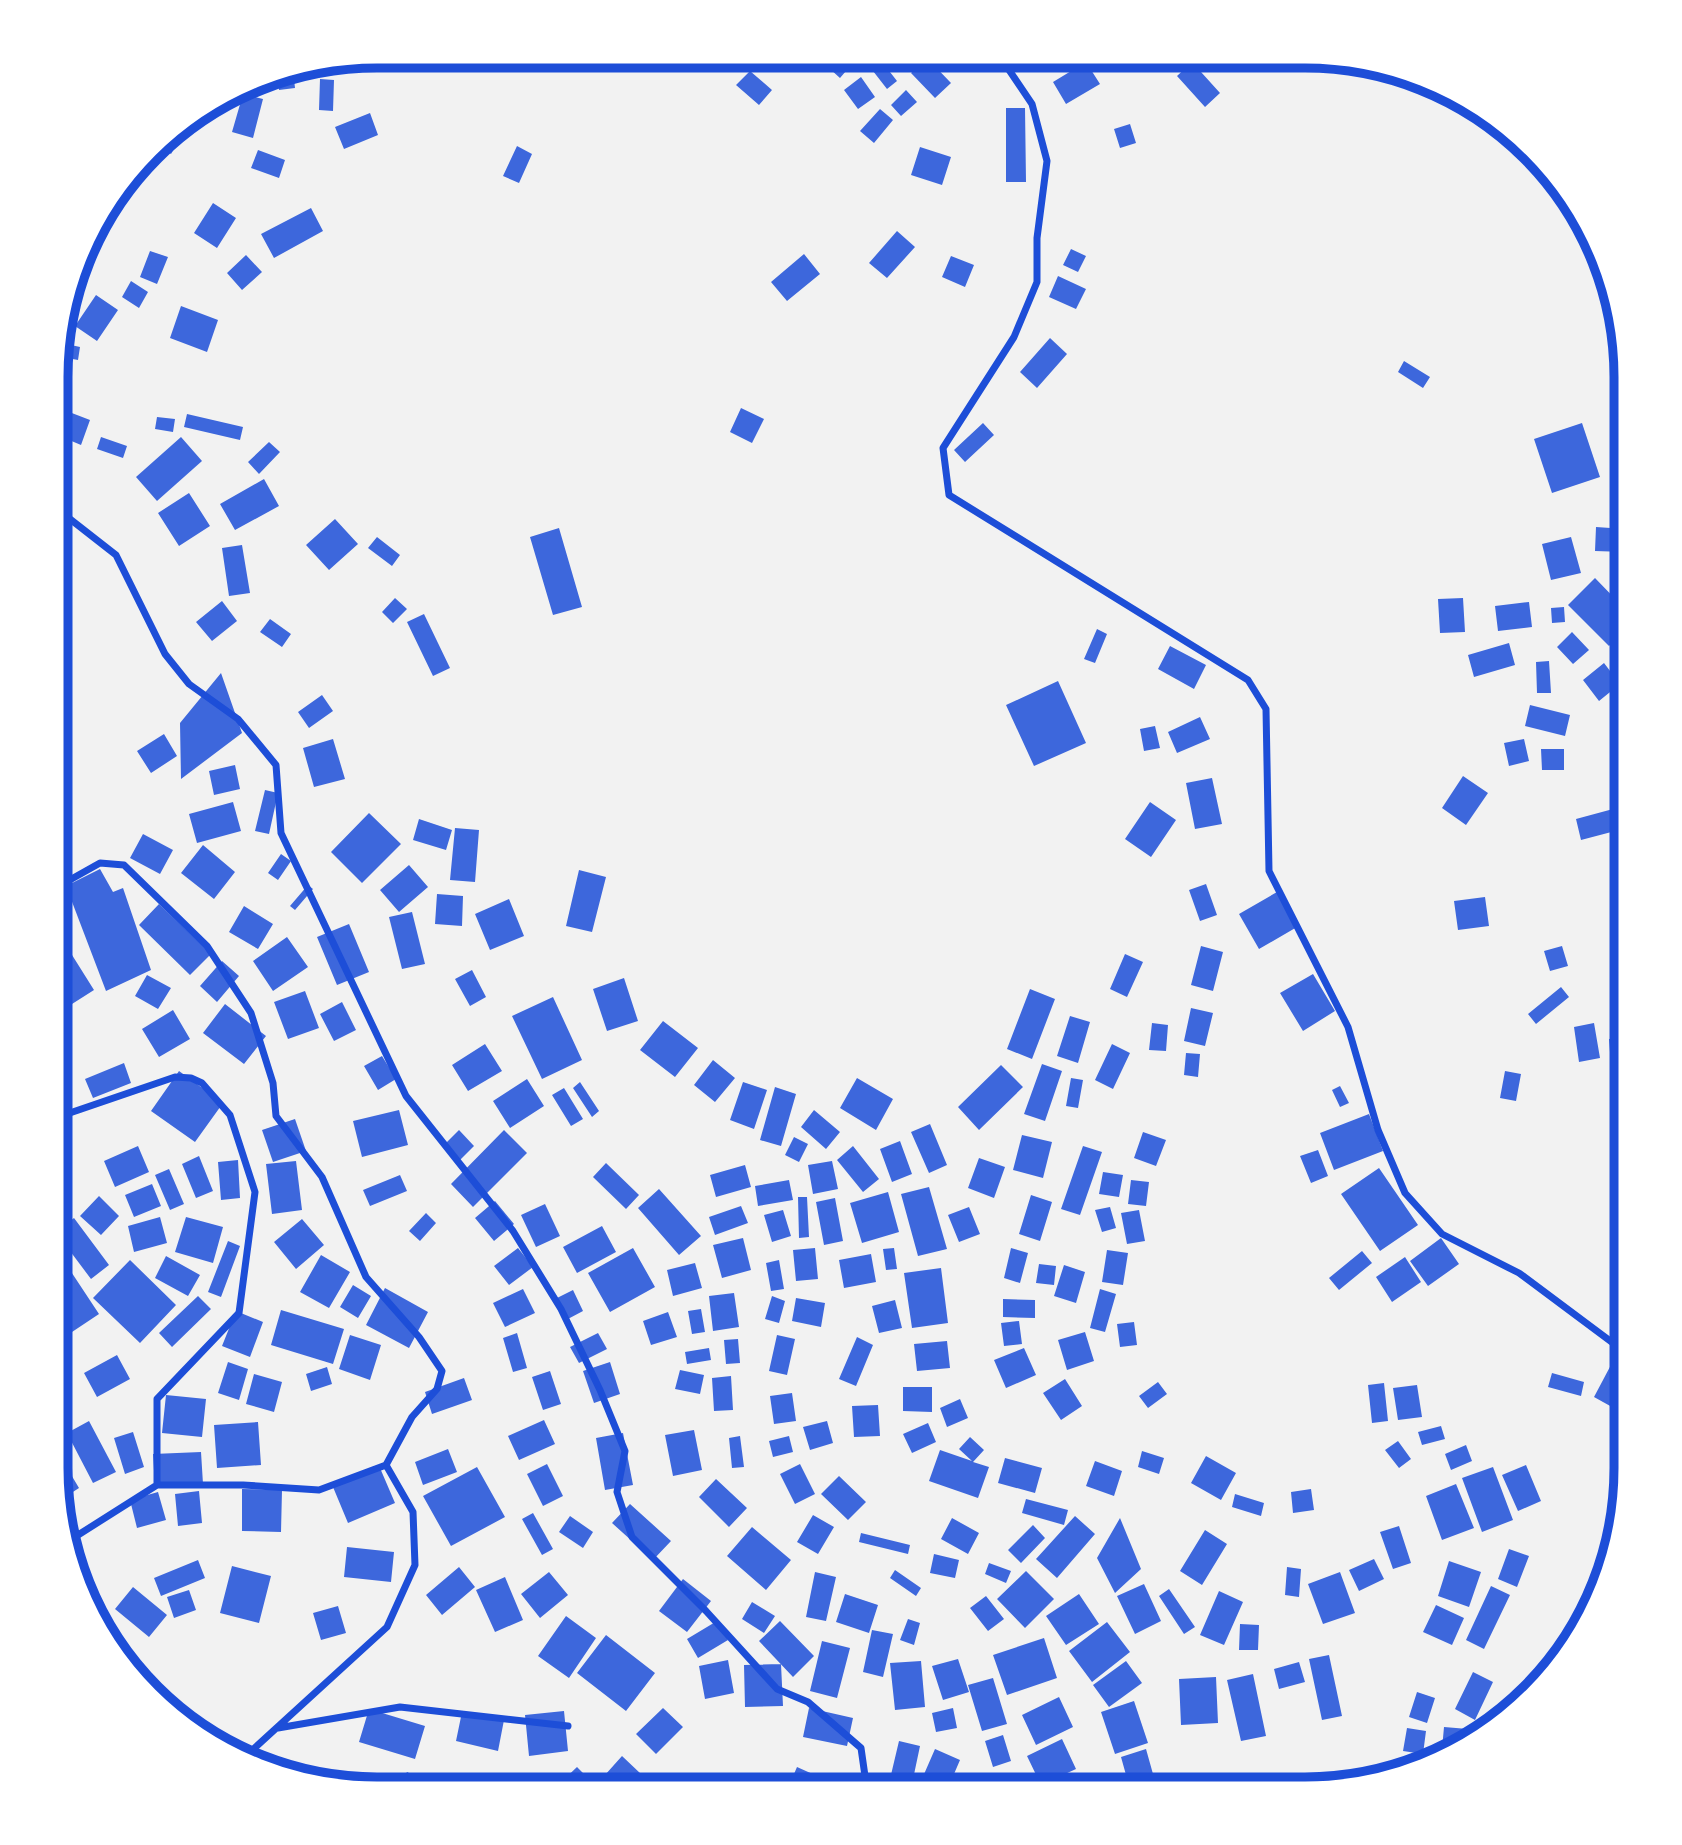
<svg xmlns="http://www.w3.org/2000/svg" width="1682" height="1845" font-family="'Open Sans',sans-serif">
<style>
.building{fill:#3d67dc}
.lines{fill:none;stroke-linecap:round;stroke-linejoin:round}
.minor{stroke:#1d4ed8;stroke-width:7}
.rim{fill:none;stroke:#1d4ed8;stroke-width:9}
</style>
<rect width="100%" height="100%" fill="#f2f2f2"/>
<path class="building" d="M411 56H439L434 67Z
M823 57H858L840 78 820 60Z
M927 58 951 83 935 98 911 73Z
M1086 62 1100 84 1066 104 1053 82Z
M1192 62 1220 93 1205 107 1177 76Z
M883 63 897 81 887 89 873 71Z
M293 70 295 88 279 90 277 73Z
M750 71 772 90 759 105 736 85Z
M861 77 875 97 858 109 844 90Z
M320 79 334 80 333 111 319 110Z
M906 90 917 102 901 116 891 105Z
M243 94 263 99 253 138 232 132Z
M1006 108H1025L1026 182H1006Z
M880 109 893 120 874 143 860 131Z
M370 113 378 135 344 149 335 127Z
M191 121 171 154 158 145 166 135Z
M1130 124 1136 143 1120 148 1114 129Z
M517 146 532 154 519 183 503 176Z
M920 147 951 157 942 185 911 175Z
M258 150 285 160 279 178 251 168Z
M213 203 236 218 217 248 194 233Z
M311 208 323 231 274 258 261 234Z
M897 231 915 247 887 278 869 263Z
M1071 249 1086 256 1078 272 1063 265Z
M150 251 168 257 157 284 140 277Z
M804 254 820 274 787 301 771 282Z
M246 255 262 272 242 290 227 273Z
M951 256 974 265 965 287 942 277Z
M1058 276 1086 289 1076 309 1049 297Z
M131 281 148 292 139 308 122 297Z
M1609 283H1611L1616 312H1612Z
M96 295 118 310 97 341 75 326Z
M181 306 218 320 207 352 170 338Z
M1050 338 1067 354 1037 388 1020 372Z
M62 343 80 347 78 360 62 357Z
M1404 361 1430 377 1423 388 1398 372Z
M741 408 764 419 752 443 730 432Z
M64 410 90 420 81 445 62 437Z
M187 414 243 427 240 440 184 427Z
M157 417 175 419 173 432 155 429Z
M983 423 994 435 965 462 954 450Z
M1582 423 1600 477 1552 493 1534 439Z
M101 437 127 446 123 458 97 449Z
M181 437 202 461 157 501 136 477Z
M269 442 280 452 259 474 248 462Z
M264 479 279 506 235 530 220 504Z
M189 493 210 526 179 546 158 513Z
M335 519 358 544 329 570 306 545Z
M1596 527 1625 529V552L1595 551Z
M559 528 582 607 553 615 530 537Z
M377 537 400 555 392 566 368 548Z
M1571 537 1581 573 1551 580 1542 544Z
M242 545 250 593 229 596 222 548Z
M1595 578 1625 609V630L1609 646 1568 605Z
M395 598 407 609 393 623 382 612Z
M1463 598 1465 632 1440 633 1438 599Z
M222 601 237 621 212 641 196 622Z
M1529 602 1532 627 1498 631 1495 606Z
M1564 607 1565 622 1552 623 1551 608Z
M424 614 450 668 433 676 407 622Z
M270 619 291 634 282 647 260 632Z
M1097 629 1107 634 1095 663 1084 659Z
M1572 632 1589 650 1573 664 1557 647Z
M1509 643 1515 665 1474 677 1468 655Z
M1170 646 1206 665 1194 689 1158 669Z
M1549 661 1551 693H1537L1536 662Z
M1604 663 1620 684 1599 701 1583 680Z
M221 673 242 733 181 779 180 723Z
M1058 681 1086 743 1034 766 1006 705Z
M322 695 333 711 309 728 298 712Z
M1530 705 1570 715 1565 736 1525 726Z
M1200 717 1210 739 1177 753 1168 732Z
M1155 726 1160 748 1144 751 1140 729Z
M164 734 177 756 151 773 137 751Z
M333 739 345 779 314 787 303 748Z
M1524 739 1529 761 1509 766 1504 743Z
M1541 749H1564V770H1542Z
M235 765 240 789 214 795 209 771Z
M1463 776 1488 793 1466 825 1442 808Z
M1212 778 1222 824 1195 829 1186 783Z
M265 790 278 793 269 834 255 831Z
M233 802 241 831 197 843 189 814Z
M1150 802 1176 820 1151 857 1125 839Z
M1613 809 1619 830 1581 840 1576 819Z
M369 813 401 844 362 883 331 852Z
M419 819 452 830 446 850 413 840Z
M455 828 479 830 475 882 450 880Z
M143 834 173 850 160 874 130 858Z
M203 845 235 872 214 899 181 873Z
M281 854 291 861 278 880 268 873Z
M409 865 428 887 399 912 380 890Z
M100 869 113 892 123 888 151 970 106 991 66 886Z
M579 870 606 877 592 932 566 926Z
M1206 884 1217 915 1200 921 1189 890Z
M308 885 313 889 295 910 290 906Z
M1277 892 1297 927 1259 949 1239 914Z
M437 894 463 896 462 926 435 924Z
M1485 897 1489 926 1458 930 1454 901Z
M509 899 524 936 490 950 475 914Z
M159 904 211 954 190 975 139 925Z
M244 906 273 924 258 949 229 932Z
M412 912 425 964 402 969 389 917Z
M349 924 369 972 337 985 317 937Z
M287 937 308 967 273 991 253 961Z
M62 939 94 990 61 1011 59 941Z
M1201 946 1223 952 1213 991 1191 985Z
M1562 946 1568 966 1550 971 1544 951Z
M1125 954 1143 962 1127 997 1110 989Z
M222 961 239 976 217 1002 200 986Z
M472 970 486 997 470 1006 455 979Z
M1313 974 1335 1011 1303 1031 1280 993Z
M147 975 171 988 158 1009 135 996Z
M624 978 638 1021 607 1031 593 989Z
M1561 987 1569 997 1536 1024 1528 1014Z
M1030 989 1055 999 1032 1059 1007 1049Z
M305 991 319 1028 288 1039 274 1002Z
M553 997 582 1060 542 1079 512 1016Z
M342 1002 356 1030 334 1041 320 1014Z
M225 1004 266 1036 244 1064 203 1033Z
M1625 1004V1027L1619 1029 1613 1007Z
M1191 1008 1213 1013 1205 1046 1184 1041Z
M173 1010 190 1039 159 1057 142 1029Z
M1070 1016 1090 1022 1078 1063 1057 1056Z
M663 1021 698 1048 675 1077 640 1050Z
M1152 1023 1168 1025 1166 1051 1149 1050Z
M1594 1023 1600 1058 1579 1062 1574 1027Z
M1620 1038 1622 1051 1610 1052 1609 1039Z
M485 1044 502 1071 468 1091 452 1065Z
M1112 1044 1130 1053 1113 1089 1095 1080Z
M1186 1053 1200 1054 1198 1077 1184 1075Z
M382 1056 396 1079 378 1090 364 1066Z
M713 1060 735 1078 715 1102 694 1085Z
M124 1063 131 1083 93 1098 85 1079Z
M1042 1064 1062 1071 1045 1121 1024 1114Z
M1001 1065 1023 1087 979 1130 958 1107Z
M179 1071 223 1103 195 1142 151 1111Z
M1505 1071 1521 1074 1516 1101 1500 1098Z
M857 1078 893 1099 876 1130 840 1108Z
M1071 1078 1083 1080 1078 1108 1066 1106Z
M527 1079 544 1106 510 1128 493 1101Z
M580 1082 599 1111 592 1117 573 1088Z
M743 1082 767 1090 754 1129 730 1120Z
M1340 1086 1349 1103 1340 1107 1332 1090Z
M775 1087 796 1094 781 1146 760 1140Z
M564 1088 583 1119 571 1126 552 1095Z
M399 1110 408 1145 362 1157 353 1121Z
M814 1110 840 1132 826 1149 801 1127Z
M1369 1114 1383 1151 1334 1170 1320 1133Z
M295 1119 306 1151 273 1162 262 1130Z
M930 1124 947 1165 929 1173 911 1132Z
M459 1130 474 1146 458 1162 443 1146Z
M504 1130 527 1153 473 1207 451 1184Z
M1143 1132 1166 1140 1156 1166 1134 1158Z
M1022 1135 1052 1142 1043 1178 1013 1170Z
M794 1137 808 1144 799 1162 785 1155Z
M900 1141 912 1174 892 1182 880 1149Z
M138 1146 149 1172 115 1187 104 1161Z
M853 1146 879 1179 863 1192 837 1160Z
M1083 1146 1102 1152 1080 1215 1061 1209Z
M1318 1150 1328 1176 1311 1183 1300 1156Z
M199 1156 213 1191 196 1198 182 1164Z
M979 1158 1005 1167 994 1198 968 1188Z
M238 1160 240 1198 221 1200 218 1162Z
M296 1161 302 1210 272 1214 266 1164Z
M832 1161 838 1189 813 1194 808 1165Z
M606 1163 639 1195 626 1209 593 1177Z
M745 1165 751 1187 716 1197 710 1175Z
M1379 1168 1418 1225 1380 1251 1341 1194Z
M169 1169 184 1204 170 1210 155 1175Z
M1103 1172 1123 1175 1119 1197 1099 1194Z
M400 1175 407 1191 370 1206 363 1190Z
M789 1180 793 1200 758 1206 755 1186Z
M1131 1180 1149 1182 1146 1206 1128 1204Z
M152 1184 161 1206 134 1217 125 1195Z
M929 1187 947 1249 918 1256 901 1194Z
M659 1189 701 1236 679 1255 638 1208Z
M888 1192 899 1232 862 1243 850 1203Z
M1031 1195 1052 1202 1040 1241 1019 1234Z
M99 1196 119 1216 101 1235 80 1216Z
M798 1197H807L809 1237 799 1238Z
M835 1198 843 1241 824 1245 816 1202Z
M495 1201 514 1224 494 1241 475 1218Z
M545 1204 560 1236 536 1247 521 1215Z
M741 1206 748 1223 715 1235 709 1217Z
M969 1207 980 1234 959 1242 948 1215Z
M1110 1207 1116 1228 1102 1232 1095 1210Z
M783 1210 791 1236 772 1242 764 1215Z
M1139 1210 1145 1241 1127 1244 1121 1213Z
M426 1213 436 1223 420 1241 409 1231Z
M160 1217 167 1243 134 1252 128 1226Z
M186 1217 223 1227 213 1263 175 1252Z
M74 1218 109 1265 91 1279 58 1235V1230Z
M302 1219 324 1245 296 1269 274 1242Z
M602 1226 616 1252 577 1273 563 1247Z
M743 1238 751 1270 722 1278 713 1245Z
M1441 1238 1459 1264 1428 1286 1410 1261Z
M228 1241 240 1246 221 1297 208 1292Z
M518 1248 533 1267 509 1285 494 1266Z
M633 1248 655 1287 610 1312 588 1273Z
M815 1248 818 1279 796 1281 793 1250Z
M894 1248 897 1269 886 1270 883 1249Z
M1011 1248 1028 1253 1020 1283 1004 1278Z
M1107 1250 1128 1253 1123 1285 1102 1282Z
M1362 1251 1372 1263 1339 1290 1329 1278Z
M871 1254 876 1282 844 1288 839 1260Z
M321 1255 350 1272 329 1308 300 1292Z
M166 1256 200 1275 188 1296 155 1278Z
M1405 1257 1421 1282 1392 1302 1376 1277Z
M130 1260 176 1305 140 1343 93 1298Z
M779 1260 784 1289 771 1291 766 1263Z
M64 1261 99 1314 72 1332 57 1311 58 1265Z
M695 1263 702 1288 673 1296 667 1270Z
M1039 1264 1056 1266 1054 1285 1036 1283Z
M1064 1265 1085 1272 1076 1303 1054 1296Z
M941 1268 948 1323 912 1328 904 1273Z
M353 1285 371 1296 358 1318 340 1307Z
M385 1288 428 1312 409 1348 366 1325Z
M523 1289 535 1313 505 1327 493 1303Z
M1100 1289 1116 1294 1105 1332 1090 1328Z
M573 1290 583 1311 566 1320 555 1299Z
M734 1293 739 1327 713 1331 709 1296Z
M198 1296 211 1309 172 1347 159 1333Z
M772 1296 785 1301 779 1323 765 1319Z
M796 1298 825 1303 821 1327 792 1321Z
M1003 1299 1035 1300V1318L1003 1317Z
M895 1300 902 1328 879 1333 872 1306Z
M701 1309 705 1332 692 1334 688 1311Z
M281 1310 344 1329 333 1364 271 1345Z
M236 1311 263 1322 250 1357 222 1346Z
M668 1312 677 1337 651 1345 643 1321Z
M1019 1321 1022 1344 1004 1346 1001 1323Z
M1134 1322 1137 1345 1120 1347 1117 1324Z
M1085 1332 1094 1361 1067 1370 1058 1340Z
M517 1333 527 1368 513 1372 503 1338Z
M598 1333 607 1349 579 1363 570 1347Z
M350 1335 381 1345 370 1380 339 1369Z
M777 1335 795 1339 787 1375 769 1371Z
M857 1337 873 1345 856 1386 839 1379Z
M738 1339 740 1363 726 1364 724 1340Z
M947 1341 950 1368 917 1371 914 1344Z
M709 1348 711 1360 687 1364 685 1352Z
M1024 1348 1036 1375 1006 1388 994 1360Z
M117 1355 130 1379 97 1397 84 1373Z
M228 1362 248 1369 239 1400 218 1393Z
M610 1362 620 1394 594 1403 583 1371Z
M1612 1363 1625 1371V1382L1612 1407 1594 1397Z
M327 1367 332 1384 311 1391 306 1374Z
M680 1370 704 1375 700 1394 675 1389Z
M550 1371 561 1404 543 1410 532 1377Z
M1552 1373 1584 1382 1581 1396 1548 1387Z
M254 1374 282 1382 274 1412 246 1404Z
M731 1376 733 1410 714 1411 712 1378Z
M464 1378 472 1400 432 1414 425 1392Z
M1065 1379 1082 1406 1061 1420 1043 1393Z
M1158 1382 1167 1394 1148 1408 1139 1396Z
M1384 1383 1388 1421 1372 1423 1368 1385Z
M1417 1385 1422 1417 1398 1420 1393 1388Z
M903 1387H932V1412L903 1411Z
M57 1390 69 1403 57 1414Z
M792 1393 796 1421 774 1424 770 1396Z
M166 1395 206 1399 202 1437 162 1433Z
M960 1399 968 1418 947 1427 940 1408Z
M878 1405 880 1436 854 1437 852 1406Z
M544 1420 555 1444 519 1460 508 1436Z
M89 1421 116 1472 93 1483 67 1433Z
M827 1421 833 1443 810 1450 803 1427Z
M258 1422 261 1465 217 1468 214 1425Z
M928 1423 936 1442 912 1453 903 1434Z
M1441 1426 1445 1439 1422 1445 1418 1432Z
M694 1430 702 1470 673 1476 665 1435Z
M133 1432 144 1467 125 1474 114 1438Z
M623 1433 633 1485 605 1490 596 1438Z
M740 1436 744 1467 732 1468 729 1438Z
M789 1436 793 1452 773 1457 769 1441Z
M970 1437 984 1450 973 1462 989 1467 978 1498 929 1481 940 1450 972 1461 959 1449Z
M1398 1441 1411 1459 1399 1468 1385 1450Z
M1466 1445 1472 1461 1451 1470 1445 1454Z
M448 1449 457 1472 423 1485 415 1462Z
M57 1451 79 1488 59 1501 57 1488Z
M1142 1451 1164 1458 1159 1474 1138 1467Z
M201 1452 203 1484 155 1487 153 1454Z
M1206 1456 1236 1473 1221 1500 1191 1483Z
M1005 1458 1042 1468 1035 1493 998 1483Z
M1095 1461 1122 1471 1114 1496 1086 1486Z
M547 1464 563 1496 543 1506 527 1474Z
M800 1464 815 1494 795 1504 780 1474Z
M1526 1465 1541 1501 1518 1511 1502 1475Z
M477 1467 505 1517 451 1546 423 1496Z
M1493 1467 1513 1520 1482 1532 1462 1478Z
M380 1468 395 1503 348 1523 333 1487Z
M839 1476 866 1502 848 1520 821 1494Z
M716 1479 747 1508 729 1527 699 1497Z
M1456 1484 1474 1528 1442 1540 1426 1496Z
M242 1489 282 1490 281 1532 242 1531Z
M1311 1489 1314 1510 1293 1513 1291 1492Z
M199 1491 202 1523 178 1526 175 1494Z
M158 1492 166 1520 137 1528 130 1500Z
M1235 1494 1264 1503 1261 1516 1232 1507Z
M1026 1499 1068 1510 1064 1525 1022 1513Z
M630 1504 671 1541 653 1560 612 1523Z
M533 1513 553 1549 542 1555 522 1519Z
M813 1515 834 1527 818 1554 797 1542Z
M570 1516 593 1532 583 1548 559 1532Z
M1075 1516 1095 1534 1057 1578 1036 1559Z
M952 1518 979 1533 968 1554 941 1539Z
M1120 1518 1141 1569 1115 1593 1097 1558Z
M1033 1525 1045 1538 1021 1563 1008 1550Z
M1399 1526 1411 1563 1393 1569 1380 1532Z
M752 1527 791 1560 766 1590 727 1556Z
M1205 1530 1227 1544 1202 1585 1180 1571Z
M861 1533 910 1545 908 1554 859 1542Z
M347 1547 394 1552 391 1582 344 1577Z
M1509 1549 1529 1556 1517 1587 1498 1579Z
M934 1554 959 1560 955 1578 930 1573Z
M1598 1556 1604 1557 1592 1600 1590 1599Z
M1374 1559 1384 1579 1359 1591 1349 1570Z
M198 1560 205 1578 161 1596 154 1578Z
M1449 1561 1481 1572 1469 1607 1438 1596Z
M989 1563 1011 1571 1006 1583 985 1574Z
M232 1566 271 1576 259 1623 220 1613Z
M459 1567 475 1587 442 1615 426 1595Z
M1287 1567 1301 1569 1299 1597 1285 1595Z
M895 1570 921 1588 916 1596 890 1578Z
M1026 1571 1054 1599 1025 1628 997 1599Z
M549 1572 568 1595 540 1618 521 1594Z
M815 1572 836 1577 826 1621 806 1617Z
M1340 1572 1355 1613 1323 1624 1308 1584Z
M505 1577 523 1620 495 1632 476 1590Z
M683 1579 711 1601 687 1632 659 1611Z
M1144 1584 1161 1621 1135 1634 1117 1596Z
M1491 1586 1510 1595 1484 1649 1466 1640Z
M133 1587 167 1615 149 1637 115 1609Z
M1169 1589 1195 1627 1184 1634 1159 1596Z
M189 1590 196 1610 174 1618 167 1597Z
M1219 1591 1243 1602 1224 1645 1200 1635Z
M845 1594 878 1605 869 1633 836 1622Z
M1079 1594 1099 1624 1066 1645 1046 1616Z
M986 1596 1004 1619 988 1631 970 1608Z
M752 1602 775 1616 764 1633 742 1619Z
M1436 1605 1464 1618 1452 1645 1423 1632Z
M338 1606 346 1633 321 1640 313 1613Z
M566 1616 596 1638 569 1678 538 1656Z
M908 1619 920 1623 914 1645 900 1640Z
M717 1621 728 1640 698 1658 687 1639Z
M780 1621 814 1656 793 1677 759 1641Z
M1107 1622 1130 1652 1092 1682 1069 1651Z
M1240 1624 1259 1625 1258 1650H1239Z
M872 1630 893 1634 883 1677 863 1672Z
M606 1635 655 1673 626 1711 577 1673Z
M106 1638 148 1669 143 1676 110 1646Z
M1044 1638 1057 1678 1007 1695 993 1655Z
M822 1641 850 1648 837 1698 810 1691Z
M1329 1655 1342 1716 1322 1720 1309 1659Z
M958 1659 969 1692 943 1700 932 1666Z
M728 1660 734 1693 705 1699 699 1666Z
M921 1661 925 1707 895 1710 890 1663Z
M1126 1661 1142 1683 1109 1707 1093 1685Z
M1299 1662 1305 1682 1279 1689 1274 1669Z
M781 1664 783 1706 745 1707 744 1665Z
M1473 1672 1493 1682 1475 1720 1455 1709Z
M1253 1674 1266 1736 1241 1741 1227 1680Z
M1216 1677 1218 1723 1181 1725 1179 1679Z
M993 1678 1007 1724 982 1731 968 1685Z
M1417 1692 1435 1698 1427 1723 1409 1717Z
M1059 1697 1073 1727 1036 1745 1022 1715Z
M1134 1701 1148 1743 1115 1754 1101 1712Z
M663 1708 683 1727 656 1754 636 1734Z
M809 1708 853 1718 847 1746 803 1737Z
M953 1708 957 1728 936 1732 932 1713Z
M369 1709 425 1726 415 1759 359 1742Z
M564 1711 568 1751 529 1756 525 1715Z
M462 1712 504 1720 498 1751 456 1741Z
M1444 1727 1468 1729 1467 1743 1453 1750 1442 1749Z
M1407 1728 1426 1731 1423 1754 1403 1751Z
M1003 1735 1011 1761 993 1767 985 1741Z
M1062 1739 1076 1769 1041 1785 1027 1756Z
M899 1741 920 1746 912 1784 890 1779Z
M935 1749 960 1760 948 1788H918Z
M1146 1749 1153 1774 1128 1782 1121 1757Z
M622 1756 641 1774 628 1788H620L605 1775Z
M577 1767 598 1788H555Z
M797 1767 835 1784 833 1788H788Z
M408 1772 416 1788H371Z
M977 1778 998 1783 997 1788H974Z
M1099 1778 1152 1787V1788H1097Z"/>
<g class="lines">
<path class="minor" d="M1001 58 1032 104 1047 161 1037 238V282L1014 337 943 448 949 495 1248 680 1266 709 1269 871 1348 1027 1378 1130 1405 1193 1442 1234 1519 1273 1625 1352
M61 512 116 555 165 654 189 684 238 719 276 765 281 833 406 1096 513 1231 561 1309 600 1390 625 1451 617 1492 632 1537 706 1611 777 1689 808 1702 861 1748 866 1783 863 1788
M59 886 100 863 124 865 207 946 251 1013 273 1083 276 1116 322 1177 366 1277 419 1337 442 1371 437 1389 412 1417 386 1465 319 1490 243 1485H157L67 1542
M58 1117 175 1077 191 1078 202 1083 230 1115 255 1192 239 1313 157 1399V1485
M278 1728 400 1707 568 1726
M247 1755 387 1627 415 1565 413 1512 386 1465"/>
</g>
<path d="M0 0H1682V1845H0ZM377 68H1305A309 309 0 0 1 1614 377V1468A309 309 0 0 1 1305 1777H377A309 309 0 0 1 68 1468V377A309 309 0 0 1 377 68Z" fill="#fff" fill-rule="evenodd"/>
<path class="rim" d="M377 68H1305A309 309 0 0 1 1614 377V1468A309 309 0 0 1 1305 1777H377A309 309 0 0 1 68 1468V377A309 309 0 0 1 377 68Z"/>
</svg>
